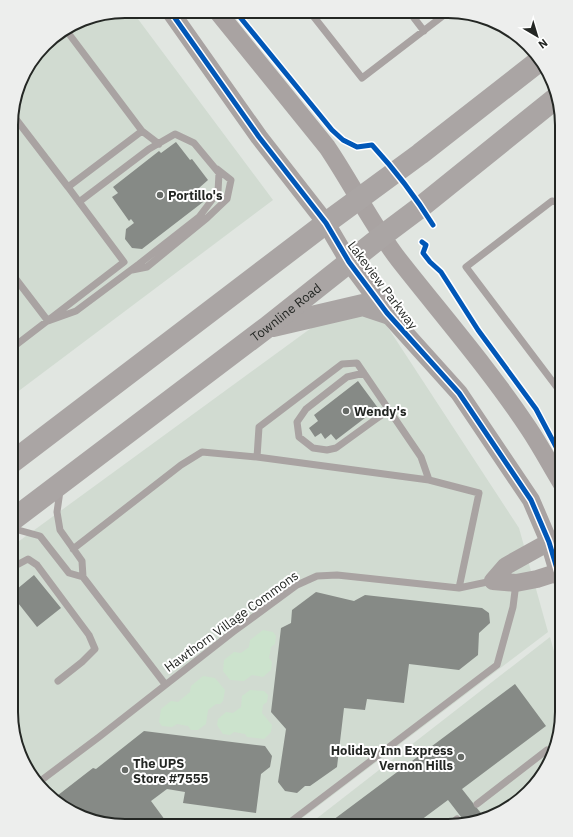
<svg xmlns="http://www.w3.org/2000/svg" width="573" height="837" font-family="'IBM Plex Sans',sans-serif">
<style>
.built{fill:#d1dbd1}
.green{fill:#cce3cd}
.building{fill:#868a86}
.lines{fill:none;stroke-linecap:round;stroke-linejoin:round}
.service{stroke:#a9a3a2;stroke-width:7}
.tertiary{stroke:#a9a3a2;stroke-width:18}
.primary{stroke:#aaa5a4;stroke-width:22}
.cycleway-casing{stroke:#fff;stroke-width:8}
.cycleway{stroke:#0057b8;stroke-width:5}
.poi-dot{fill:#666a66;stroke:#fff;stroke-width:1.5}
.labels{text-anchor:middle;stroke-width:4;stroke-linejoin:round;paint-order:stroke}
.poi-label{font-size:13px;font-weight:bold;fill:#242724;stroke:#fff;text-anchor:start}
.street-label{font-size:13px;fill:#242724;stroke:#fff}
.rim{fill:none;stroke:#242724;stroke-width:2}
</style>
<rect width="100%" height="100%" fill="#e1e6e1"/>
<path class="built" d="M125 11H132L273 200 12 396V110L26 68 50 39 88 17Z
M340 307 383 320 519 528 548 632 292 826 111 825 56 802 23 762 11 712V547Z
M550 637 562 680V719L543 775 498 814 448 826H307Z"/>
<path class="green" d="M263 630 273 632 276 636 275 644 271 647 269 658 272 662 271 670 263 677 252 675 244 681 230 680 223 671 224 660 234 652 241 653 249 647 250 640Z
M203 676 215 678 225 690 223 701 220 704H216L208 710 206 724 198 730H191L188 726 177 724 172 727 162 726 159 722 161 709 171 701 178 702 190 692 191 686Z
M250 690 264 691 268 695 267 702 263 705 262 713 272 725 271 732 264 739 247 737 245 734 234 732 230 735 223 734 217 725 218 719 226 712 233 713 241 707 242 696Z"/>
<path class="building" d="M176 142 190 160 192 159 208 180 199 188 207 199 142 249 132 248 125 239 126 229 134 223 131 219 129 221 112 197 118 193 113 187 159 151 161 153Z
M358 381 378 408 336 440 331 434 325 439 321 433 315 437 309 428 318 421 314 415Z
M34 575 61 608 37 627 11 594Z
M316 592 354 601 365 595 482 608 489 613 490 623 479 633 478 655 459 670 409 664 404 703 367 699 365 710 344 708 337 767 310 786H305L297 793 285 791 278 782 286 729 271 712 281 628 291 623 292 610Z
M515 684 546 726 462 789 484 817 465 822 448 800 413 826H337L333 820Z
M144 731 265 746 272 756 270 767 261 774 256 813 183 803 185 792 167 789 151 801 165 820 159 825H111L56 802 53 799 93 768 96 769Z"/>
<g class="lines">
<path class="service" d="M310 12 362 78 448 12
M411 14 424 31
M12 114 68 187
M142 131 159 144
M132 270 147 267 207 218 227 199 231 180 217 169
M12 274 48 321 76 311 139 264 199 217 218 192 219 173 194 143 175 134 149 149 79 202
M12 348 124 262 68 187 142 131 66 30
M364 373 347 377 306 409 297 422 299 437 313 448 327 450 336 448 376 419 389 410
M562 394 466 267 552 201 562 203
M257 457 259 427 342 364 357 363 421 457 429 480
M11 528 40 536 69 573 83 577 82 561 60 530 57 512 60 491
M73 549 181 465 202 452 257 457 429 480 479 493 459 588
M11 570 15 566 28 559 37 565 89 635 95 649 82 662 58 681
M83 577 165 684
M39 782 99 737 233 632 297 585 317 576 337 575 459 588 492 581
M477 804 547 750 549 756
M285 826 497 665 513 607 516 583
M449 826 457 819"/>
<path class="tertiary" d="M170 11 259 137 326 223 349 262 387 313 459 393 531 500 549 542 558 572 562 580
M217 11 327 147C352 184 372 225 399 260 443 316 490 370 529 429 541 447 551 466 562 484
M493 581 506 566 549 542 562 537
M493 581 516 583 537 579 562 571"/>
<g class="primary">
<path d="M273 326 363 305 387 313"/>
<path d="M11 463 326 223 420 154 539 61"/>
<path id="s1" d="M11 521 266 328 382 236 422 206 556 98"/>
</g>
<defs>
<path id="cycleway" d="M170 11 259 137 326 223 349 262 387 313 459 393 531 500 549 542 558 572 562 580
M235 11 332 130 343 140 357 147 372 145C395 170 415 196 433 225
M422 242 426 245 423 253 430 262 441 272 478 330 536 409 562 458"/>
</defs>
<use href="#cycleway" class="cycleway-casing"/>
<use href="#cycleway" class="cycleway"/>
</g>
<g class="poi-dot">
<circle cx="160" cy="195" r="4"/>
<circle cx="346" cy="411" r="4"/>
<circle cx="461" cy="757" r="4"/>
<circle cx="125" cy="770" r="4"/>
</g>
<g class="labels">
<g class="poi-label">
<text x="168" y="200">Portillo's</text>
<text x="354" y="416">Wendy's</text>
<text x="453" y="755" text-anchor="end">Holiday Inn Express<tspan x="453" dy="15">Vernon Hills</tspan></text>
<text x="133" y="768">The UPS<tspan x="133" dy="15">Store #7555</tspan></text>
</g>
<g class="street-label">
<text transform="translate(383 285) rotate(53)" y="5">Lakeview Parkway</text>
<text dy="5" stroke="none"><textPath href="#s1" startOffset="345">Townline Road</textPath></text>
<text transform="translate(231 621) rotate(-36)" y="5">Hawthorn Village Commons</text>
</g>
</g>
<path d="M0 0H573V837H0ZM125 18H448A107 107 0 0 1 555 125V712A107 107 0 0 1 448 819H125A107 107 0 0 1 18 712V125A107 107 0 0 1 125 18Z" fill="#edeeed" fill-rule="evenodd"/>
<path class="rim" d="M125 18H448A107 107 0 0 1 555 125V712A107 107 0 0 1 448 819H125A107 107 0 0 1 18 712V125A107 107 0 0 1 125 18Z"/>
<g transform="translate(537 36) rotate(142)" stroke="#ffffff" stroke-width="3" paint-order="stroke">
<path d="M0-3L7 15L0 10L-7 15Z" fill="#242724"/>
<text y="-6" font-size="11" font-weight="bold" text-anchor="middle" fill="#242724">N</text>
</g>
</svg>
